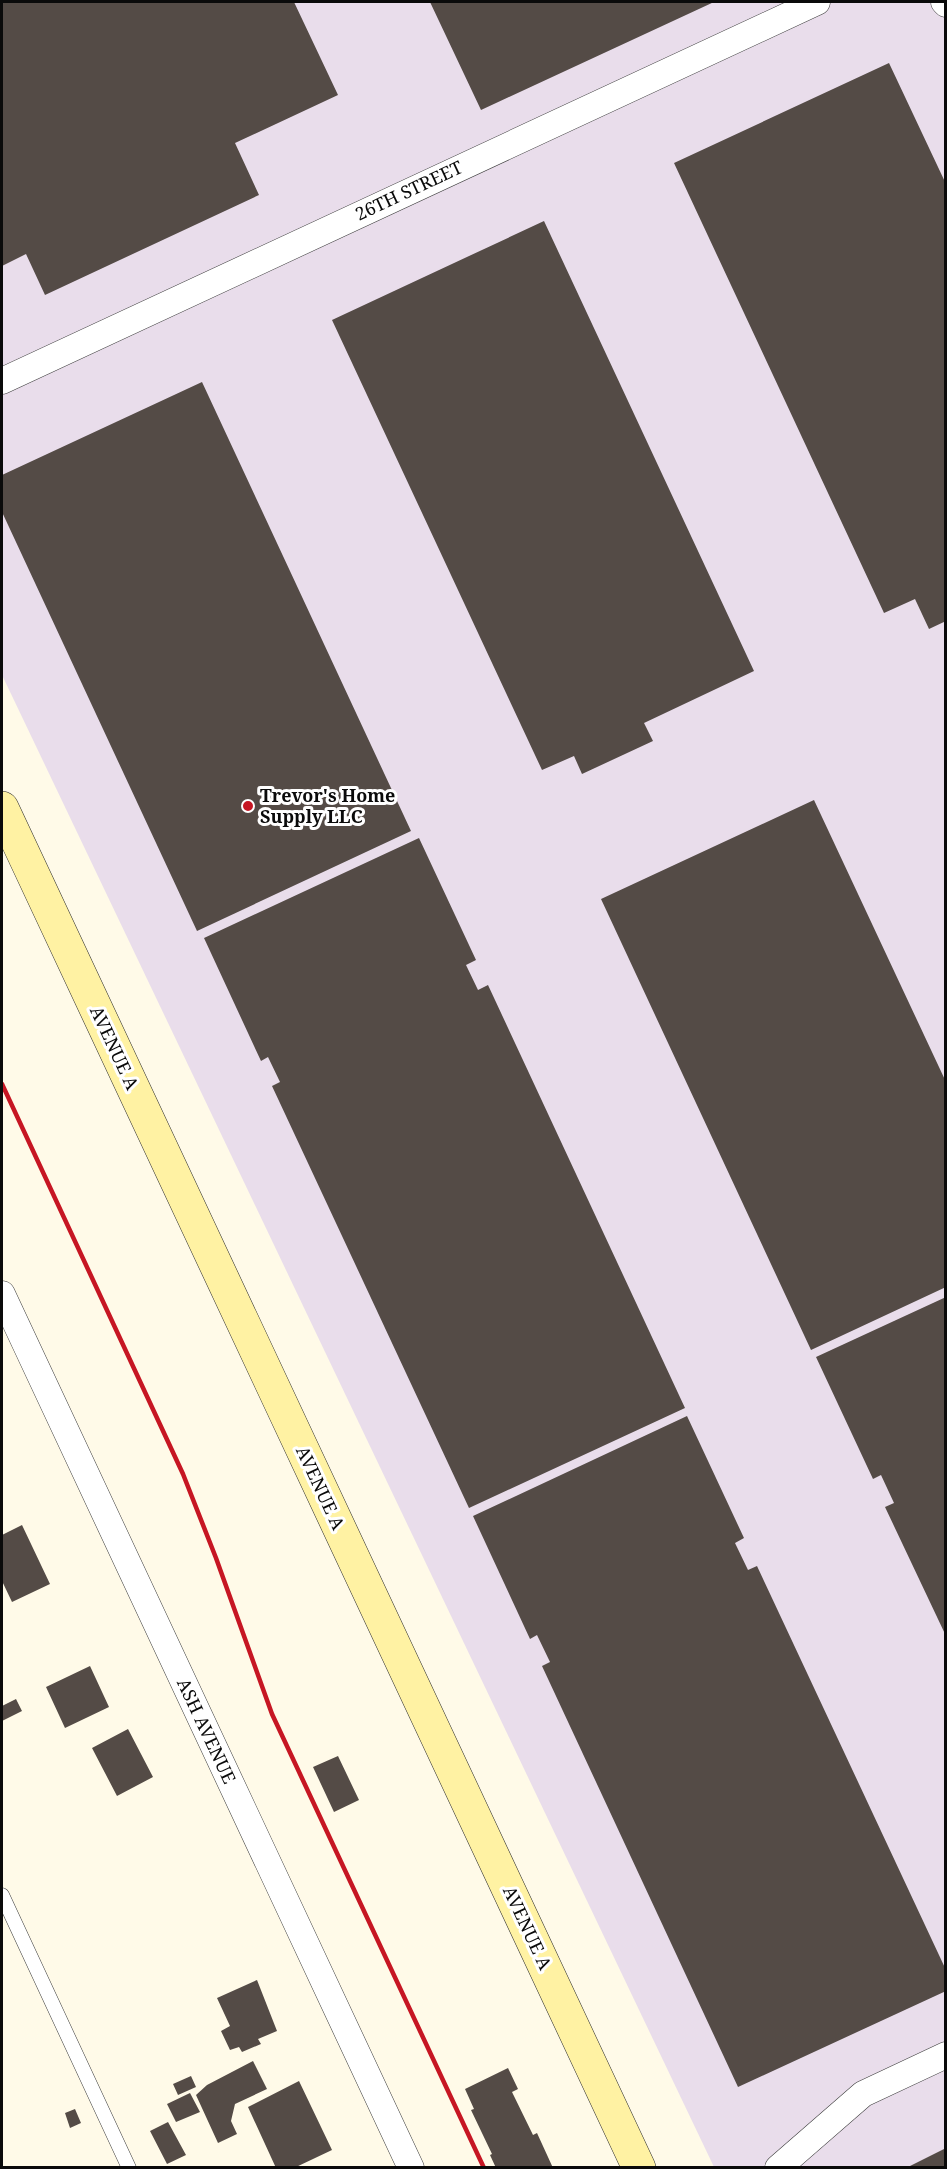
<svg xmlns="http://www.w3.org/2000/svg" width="947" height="2169" font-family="'Noto Serif',serif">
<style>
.industrial{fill:#e9ddeb}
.building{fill:#544b46}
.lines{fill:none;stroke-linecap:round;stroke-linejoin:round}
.service-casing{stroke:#3d3d3d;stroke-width:15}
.minor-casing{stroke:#3d3d3d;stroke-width:27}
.secondary-casing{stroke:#2c2c2c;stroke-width:34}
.service{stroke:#fff;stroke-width:14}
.minor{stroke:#fff;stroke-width:26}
.secondary{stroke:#fff2a3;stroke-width:33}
.rail{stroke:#c61623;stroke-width:4.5}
.poi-dot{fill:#c61623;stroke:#fff;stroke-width:2}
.labels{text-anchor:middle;stroke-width:6;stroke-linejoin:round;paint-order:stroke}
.street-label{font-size:18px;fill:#0a0a0a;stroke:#fff}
.poi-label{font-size:18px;font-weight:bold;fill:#0a0a0a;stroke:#fff;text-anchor:start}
</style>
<rect width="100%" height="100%" fill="#fffae8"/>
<path class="industrial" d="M2 2H945V2167H714L2 675Z"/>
<path class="building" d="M2 2H294L338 95 235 143 259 195 45 295 26 254 2 266Z
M430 2H714L481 110Z
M889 63 946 184V621L929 629 915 599 884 613 674 163Z
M544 221 754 671 644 723 653 741 582 774 574 756 542 770 332 320Z
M202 382 411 831 197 931 2 512V475Z
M814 800 946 1082V1287L811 1350 601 899Z
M419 838 476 960 466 965 478 990 488 985 685 1408 469 1508 272 1086 280 1082 268 1057 261 1061 204 938Z
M946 1297V1636L885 1507 894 1503 881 1475 873 1479 816 1357Z
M687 1416 744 1538 735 1543 748 1570 757 1566 946 1970V1991L738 2087 542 1666 550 1662 537 1635 530 1639 473 1516Z
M22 1525 50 1584 12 1602 2 1581V1535Z
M90 1666 109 1707 65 1728 46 1687Z
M16 1699 22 1711 2 1721V1706Z
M128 1729 153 1777 117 1796 92 1748Z
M338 1756 359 1800 334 1812 313 1767Z
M257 1980 277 2031 258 2039 261 2044 242 2052 239 2047 230 2050 221 2031 230 2026 217 1998Z
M253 2061 267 2089 235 2104 231 2121 237 2134 218 2143 196 2095 207 2085Z
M508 2068 518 2089 512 2092 533 2135 537 2133 553 2168H496L490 2155 492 2154 471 2110 474 2109 465 2089Z
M191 2076 196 2087 178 2095 173 2084Z
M299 2081 332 2150 294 2168H276L248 2107Z
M190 2093 200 2112 176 2122 167 2104Z
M75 2109 81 2123 70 2128 65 2113Z
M168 2122 186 2155 167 2164 150 2131Z
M946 2148V2168H906Z"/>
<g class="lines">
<defs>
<path id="service" d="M2 1895 129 2168"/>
<path id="minor" d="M944 2 946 4
M2 381 817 2
M2 1294 411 2168
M778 2168 863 2094 946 2055"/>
<path id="secondary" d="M2 808 639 2168"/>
</defs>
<use href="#service" class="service-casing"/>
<use href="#minor" class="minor-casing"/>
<use href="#secondary" class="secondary-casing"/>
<use href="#service" class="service"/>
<use href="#minor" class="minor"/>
<use href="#secondary" class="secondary"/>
<path class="rail" d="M2 1084 183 1474 216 1558 272 1714 484 2168"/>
</g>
<circle class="poi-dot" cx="248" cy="806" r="6"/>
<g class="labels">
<g class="street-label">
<text transform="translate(409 191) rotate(-25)" y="6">26TH STREET</text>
<text transform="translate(114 1048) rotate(65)" y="6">AVENUE A</text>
<text transform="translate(320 1488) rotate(65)" y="6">AVENUE A</text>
<text transform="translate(206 1731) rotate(65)" y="6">ASH AVENUE</text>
<text transform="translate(527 1928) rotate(65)" y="6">AVENUE A</text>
</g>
<g class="poi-label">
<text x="260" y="802">Trevor's Home<tspan x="260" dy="21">Supply LLC</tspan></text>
</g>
</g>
<rect width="947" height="2169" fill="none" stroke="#0a0a0a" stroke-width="6"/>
</svg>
